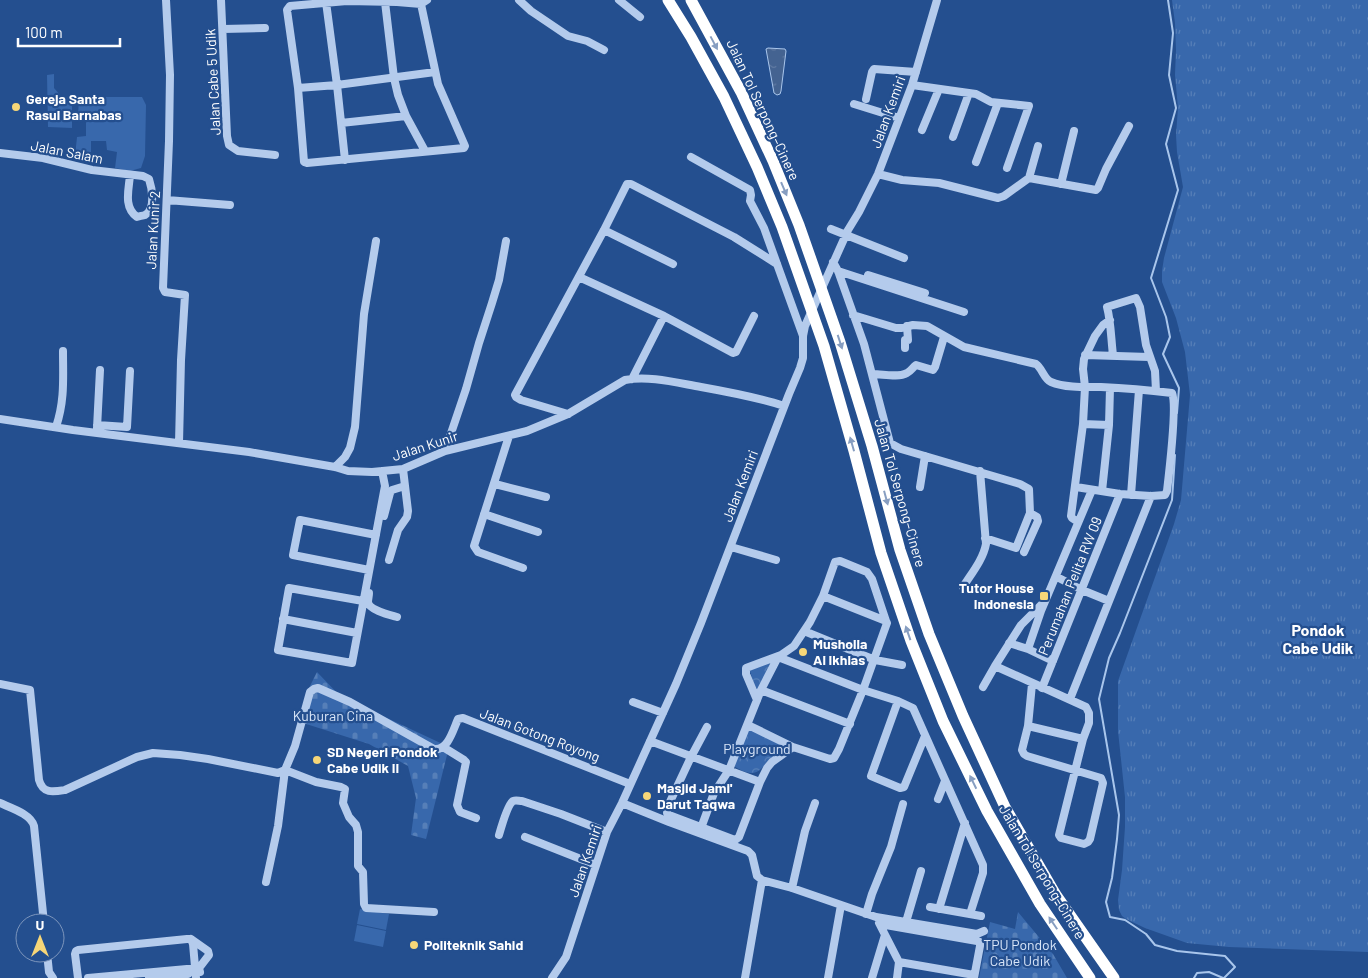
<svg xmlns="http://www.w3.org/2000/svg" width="1368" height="978" font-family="Barlow,sans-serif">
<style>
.grass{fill:url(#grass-tufts)}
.forest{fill:url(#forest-crowns)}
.cemetery{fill:url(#cemetery-stones)}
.garden{fill:#3868ac}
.water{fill:url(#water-ripples);stroke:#a9c6ec}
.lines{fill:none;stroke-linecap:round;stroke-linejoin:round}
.stream{stroke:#a9c6ec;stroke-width:2}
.minor{stroke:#b4cbec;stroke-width:8}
.highway{stroke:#fff;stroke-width:11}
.oneway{fill:#879ec1}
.poi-dot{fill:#f6d678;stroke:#244f8f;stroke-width:2}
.labels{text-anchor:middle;stroke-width:4.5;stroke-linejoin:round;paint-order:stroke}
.street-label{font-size:14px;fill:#fff;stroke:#244f8f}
.poi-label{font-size:14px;font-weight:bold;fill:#fff;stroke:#244f8f;text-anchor:start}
.park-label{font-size:14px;fill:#d9e6f9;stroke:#244f8f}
.quarter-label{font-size:16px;font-weight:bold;fill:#fff;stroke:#244f8f}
</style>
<defs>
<pattern id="grass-tufts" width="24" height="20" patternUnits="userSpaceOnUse" patternTransform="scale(1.25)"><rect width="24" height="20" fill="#3868ac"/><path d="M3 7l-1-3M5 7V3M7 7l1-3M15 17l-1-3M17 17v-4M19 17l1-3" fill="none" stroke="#567fb8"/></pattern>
<pattern id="forest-crowns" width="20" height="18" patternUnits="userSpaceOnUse" patternTransform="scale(1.25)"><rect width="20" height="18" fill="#3868ac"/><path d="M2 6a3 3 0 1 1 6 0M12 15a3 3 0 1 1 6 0" fill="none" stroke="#567fb8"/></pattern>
<pattern id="cemetery-stones" width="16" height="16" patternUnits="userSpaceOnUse" patternTransform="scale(1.25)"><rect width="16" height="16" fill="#3868ac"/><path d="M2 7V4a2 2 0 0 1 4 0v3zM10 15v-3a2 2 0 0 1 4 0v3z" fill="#567fb8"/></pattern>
<pattern id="water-ripples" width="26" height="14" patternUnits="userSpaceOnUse" patternTransform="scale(1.25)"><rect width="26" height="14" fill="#446391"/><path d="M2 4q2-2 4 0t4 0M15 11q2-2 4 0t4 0" fill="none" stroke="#607aa2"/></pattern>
</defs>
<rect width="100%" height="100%" fill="#244f8f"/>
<path class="grass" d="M1172 0H1368V952L1229 947 1187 943 1145 928 1126 919 1122 916 1119 910 1118 900 1122 870 1125 827V797L1118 731V681L1174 524 1181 500 1190 395 1185 352 1176 318 1162 282V271L1164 258 1183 187 1177 152 1176 135 1178 108 1175 75 1176 50 1175 23Z"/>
<path class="forest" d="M771 661 757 694 749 668Z
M748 728 785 745C781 751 774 755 769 760 766 762 764 766 761 769 753 777 741 771 734 766Z"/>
<path class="cemetery" d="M317 672 340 696 449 747 426 839 411 835 416 798 408 766 369 744 300 722 307 692Z
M1018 912 1053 954 1067 978H979L990 922 1015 929Z"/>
<path class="garden" d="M54 74V88L61 96 72 98V128L48 127 47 75Z
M79 97H142L146 105 145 156 141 168 130 171 115 168 117 152 107 150 106 141H91V152H85V157L75 156 77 137 86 136V120L78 118Z
M360 909 389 914 386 930 357 924Z
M357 925 386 931 383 947 354 941Z"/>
<path class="water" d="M768 48 785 49 786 51 781 91 780 94 777 95 774 93 766 49Z"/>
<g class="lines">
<path class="stream" d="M1168 0 1173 33 1169 75 1176 108 1166 144 1178 190 1151 278 1166 317 1170 337 1163 354 1179 388 1177 413
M1175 455 1172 500 1120 633 1109 658 1099 699 1119 815 1117 839 1112 878 1106 902 1110 917 1125 920 1146 934 1155 945 1177 951 1225 956 1235 967 1224 978
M1194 978 1197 973 1209 972 1223 978"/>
<path class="minor" d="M166 0 170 75 169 141 163 288 165 292 185 295 181 360 179 443
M221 0 227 136 229 145 238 151 275 155
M519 0 531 11 568 36 587 41 604 50
M619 0 640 17
M385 2 394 78 398 95 406 116 425 151
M421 4 438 84 465 146 464 148 307 163 304 162 298 88 287 10 290 6 347 1 397 2 421 4 427 0
M223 29 265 28
M912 85 976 94 991 102 1029 106 1007 168
M298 88 337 85 326 2
M866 99 872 72 874 69 916 72
M854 104 899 118
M341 123 406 116
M922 130 939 89
M953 137 969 93
M0 153 43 158 92 170 143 176 149 179C152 188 156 209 145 215 142 216 139 216 137 217 123 207 129 189 130 175
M691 157 750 190 751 195 750 201 764 228 803 336
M345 160 337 85 435 72
M976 162 998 103
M878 174 902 180 939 183 998 198 1004 196 1029 178 1096 190 1098 188 1106 169 1129 126
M1029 178 1038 146
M1061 184 1074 131
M167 200 230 205
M831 229 904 258
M604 230 673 264
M833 262 838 271 864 344 890 443 901 449 1020 484 1029 489 1030 513 1016 548 985 538
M838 271 964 312
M868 275 925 293
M579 277 664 316 733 353 736 352 754 316
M853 315 896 328H901L913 325 927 326 964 347 1036 364C1042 368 1044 379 1051 382 1065 388 1086 387 1101 387 1125 388 1148 390 1172 393 1177 404 1169 474 1167 491L1165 495 1151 496 1120 494 1076 487
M905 348V340H908L907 326
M1085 355 1149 357
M1113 355C1111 339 1111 322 1107 307L1136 298 1140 307 1146 345 1155 371 1156 391
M873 374C883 374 898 378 907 373 911 371 913 367 916 365L933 370 935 367 944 337
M632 379 664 316
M568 414 521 400 516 397 515 395 604 230 627 184H631L734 237 777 264
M0 419 73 430 249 452 335 467 348 471 372 472 403 469 445 451 527 431 568 414 625 380C648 375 678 383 701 387 729 392 757 397 784 406
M1083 424 1109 425
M97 425 127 427 130 371
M56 427C65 400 63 378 63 351
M97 428 100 370
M509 436 474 546 478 552 523 568
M445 451 466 389 479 343 492 303 499 280 506 241
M335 467 345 457 350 448 355 427 364 314 376 241
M495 484 546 497
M920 487 925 456
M1102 491 1109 425 1110 388
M1131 495 1139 390
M484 514 538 532
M384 516 390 493 392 490 405 486
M1078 522 1072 518 1071 516 1083 424 1085 387 1083 369 1084 359 1095 336 1103 325 1110 320
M731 547 776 560
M1024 552 1038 521 1037 517 1030 513
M389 560 398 530 407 517 408 511 403 469
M369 570 293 555 300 520 376 535
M1057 577 1082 590 1109 601
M963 587C971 574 983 560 986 544L980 471
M369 593C369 596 368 599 368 602 369 610 390 615 397 617
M363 601 289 588 278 650 352 663 385 486 382 471
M283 619 357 633
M804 631 875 660 902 665
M1009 643 1028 649 1053 661
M1028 649 1041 611 1092 490
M995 666 1086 707 1089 713V723L1083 739 1059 835 1061 838 1084 844 1088 842 1090 839 1103 783 1101 778 1027 756 1024 754 1022 750 1028 726 1032 684
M0 684 30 690 39 780C43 794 53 792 65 790L137 757 153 753 180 755 208 759 278 773 285 770 295 746 310 692 314 689 318 688 350 702 434 749C448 751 453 730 458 719L463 718 630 784
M983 687 995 666 1021 625 1043 603
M1042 688 1120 494
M761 690 850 724
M1070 699 1151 496
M757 700 746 674V668L781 655 794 646 810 622 823 596 835 562 840 561 867 572 872 579 886 621
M898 701 871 776 900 788 904 787 925 736
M633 702 663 713
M748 725 793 747
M1028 726 1083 739
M707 727 691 757 668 806 667 813 669 815 735 840 739 837 760 782 767 768 772 762 793 747 830 759 834 758 839 749 863 690 887 623 886 621 823 596
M650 741 760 782
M443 747 464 760 466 762 457 805 460 812 476 818
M938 799 945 781
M0 803C11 808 31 814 34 826L44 923
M622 803 669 822 748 851 752 855 757 876 762 880 792 888 876 917 977 934 984 931
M701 828 714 793 729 770 761 690 778 657 863 690 898 701 913 708 983 865V873L970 914
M499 835C501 828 508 804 513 801 516 800 519 801 522 801L561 814 607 832
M525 837 596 865
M266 882 278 826 285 770 316 782 341 787 345 789 343 803 349 817 356 825 358 832V866L363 872 364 904 366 908 434 912
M792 888 805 831 815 803
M930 907 981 916
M939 909 965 823
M866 914 872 894 891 847 903 804
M906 922 921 871
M879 923 899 962 974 975
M880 924 977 941 980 942V946L974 978
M191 939 208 951 209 955 199 968 200 972
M47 953 49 972 53 978
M78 978 75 954 76 951 78 950 187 939H191L193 944 196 978
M88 978 198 968
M149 978 188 974
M552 978 566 957 607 832 622 803 676 684 701 623 789 394 800 368 803 358V336L805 326 848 230 859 212 878 174 912 85 937 0
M745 978 762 880
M828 978 841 905
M872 978 885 935
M897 978 899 962"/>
<path class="highway" d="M668 0 691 37 724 97 757 167 782 227 824 346 854 451 881 553 911 641 943 721 987 811 1040 904 1090 978
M691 0 741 92 773 161 799 225 840 342 872 446 900 550 929 634 963 716 1005 807 1056 895 1114 978"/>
</g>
<defs><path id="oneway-solid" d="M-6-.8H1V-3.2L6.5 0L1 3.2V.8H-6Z" transform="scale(1.25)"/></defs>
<g class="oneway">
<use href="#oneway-solid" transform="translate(714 43) rotate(62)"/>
<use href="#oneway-solid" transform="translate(784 189) rotate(67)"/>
<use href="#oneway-solid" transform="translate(840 342) rotate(72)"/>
<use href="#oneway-solid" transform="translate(852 444) rotate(-106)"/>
<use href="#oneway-solid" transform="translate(886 498) rotate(75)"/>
<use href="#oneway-solid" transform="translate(908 633) rotate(-109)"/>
<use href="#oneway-solid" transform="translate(973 782) rotate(-116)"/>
<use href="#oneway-solid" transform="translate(1053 923) rotate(-124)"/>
</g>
<g class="poi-dot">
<circle cx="16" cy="107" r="5"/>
<rect x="1039" y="591" width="10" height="10" rx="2.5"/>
<circle cx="803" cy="652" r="5"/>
<circle cx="317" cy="760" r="5"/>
<circle cx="647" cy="796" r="5"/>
<circle cx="414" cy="945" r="5"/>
</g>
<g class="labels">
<g class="street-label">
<text transform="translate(213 82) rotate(-93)" y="5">Jalan Cabe 5 Udik</text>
<text transform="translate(763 110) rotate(65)" y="5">Jalan Tol Serpong–Cinere</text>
<text transform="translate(888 112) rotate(-70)" y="5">Jalan Kemiri</text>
<text transform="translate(67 152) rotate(11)" y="5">Jalan Salam</text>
<text transform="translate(153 230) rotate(-87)" y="5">Jalan Kunir 2</text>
<text transform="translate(425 446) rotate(-18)" y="5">Jalan Kunir</text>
<text transform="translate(740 486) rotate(-69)" y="5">Jalan Kemiri</text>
<text transform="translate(900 493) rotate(74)" y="5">Jalan Tol Serpong–Cinere</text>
<text transform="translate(1070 586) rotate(-68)" y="5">Perumahan Pelita RW 09</text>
<text transform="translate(540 735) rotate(21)" y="5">Jalan Gotong Royong</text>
<text transform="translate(585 861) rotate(-71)" y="5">Jalan Kemiri</text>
<text transform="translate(1042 872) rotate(59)" y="5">Jalan Tol Serpong–Cinere</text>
</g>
<g class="poi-label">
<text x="26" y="104">Gereja Santa<tspan x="26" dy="16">Rasul Barnabas</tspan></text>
<text x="1034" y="593" text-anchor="end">Tutor House<tspan x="1034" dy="16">Indonesia</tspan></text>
<text x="813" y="649">Musholla<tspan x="813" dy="16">Al Ikhlas</tspan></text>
<text x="327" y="757">SD Negeri Pondok<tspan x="327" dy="16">Cabe Udik II</tspan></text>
<text x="657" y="793">Masjid Jami'<tspan x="657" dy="16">Darut Taqwa</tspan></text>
<text x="424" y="950">Politeknik Sahid</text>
</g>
<g class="park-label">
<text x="333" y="721">Kuburan Cina</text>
<text x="757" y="754">Playground</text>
<text x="1020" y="950">TPU Pondok<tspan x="1020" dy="16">Cabe Udik</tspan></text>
</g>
<g class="quarter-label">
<text x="1318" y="636">Pondok<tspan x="1318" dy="18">Cabe Udik</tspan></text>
</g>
</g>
<g transform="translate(40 938)"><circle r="24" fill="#244f8f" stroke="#7c95bc"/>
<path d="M0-4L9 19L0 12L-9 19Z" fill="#f6d678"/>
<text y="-8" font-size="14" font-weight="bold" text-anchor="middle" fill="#ffffff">U</text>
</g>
<path d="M18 38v8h102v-8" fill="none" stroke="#ffffff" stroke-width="2.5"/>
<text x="25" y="38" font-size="15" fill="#ffffff" stroke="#244f8f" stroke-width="4" paint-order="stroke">100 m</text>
</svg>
